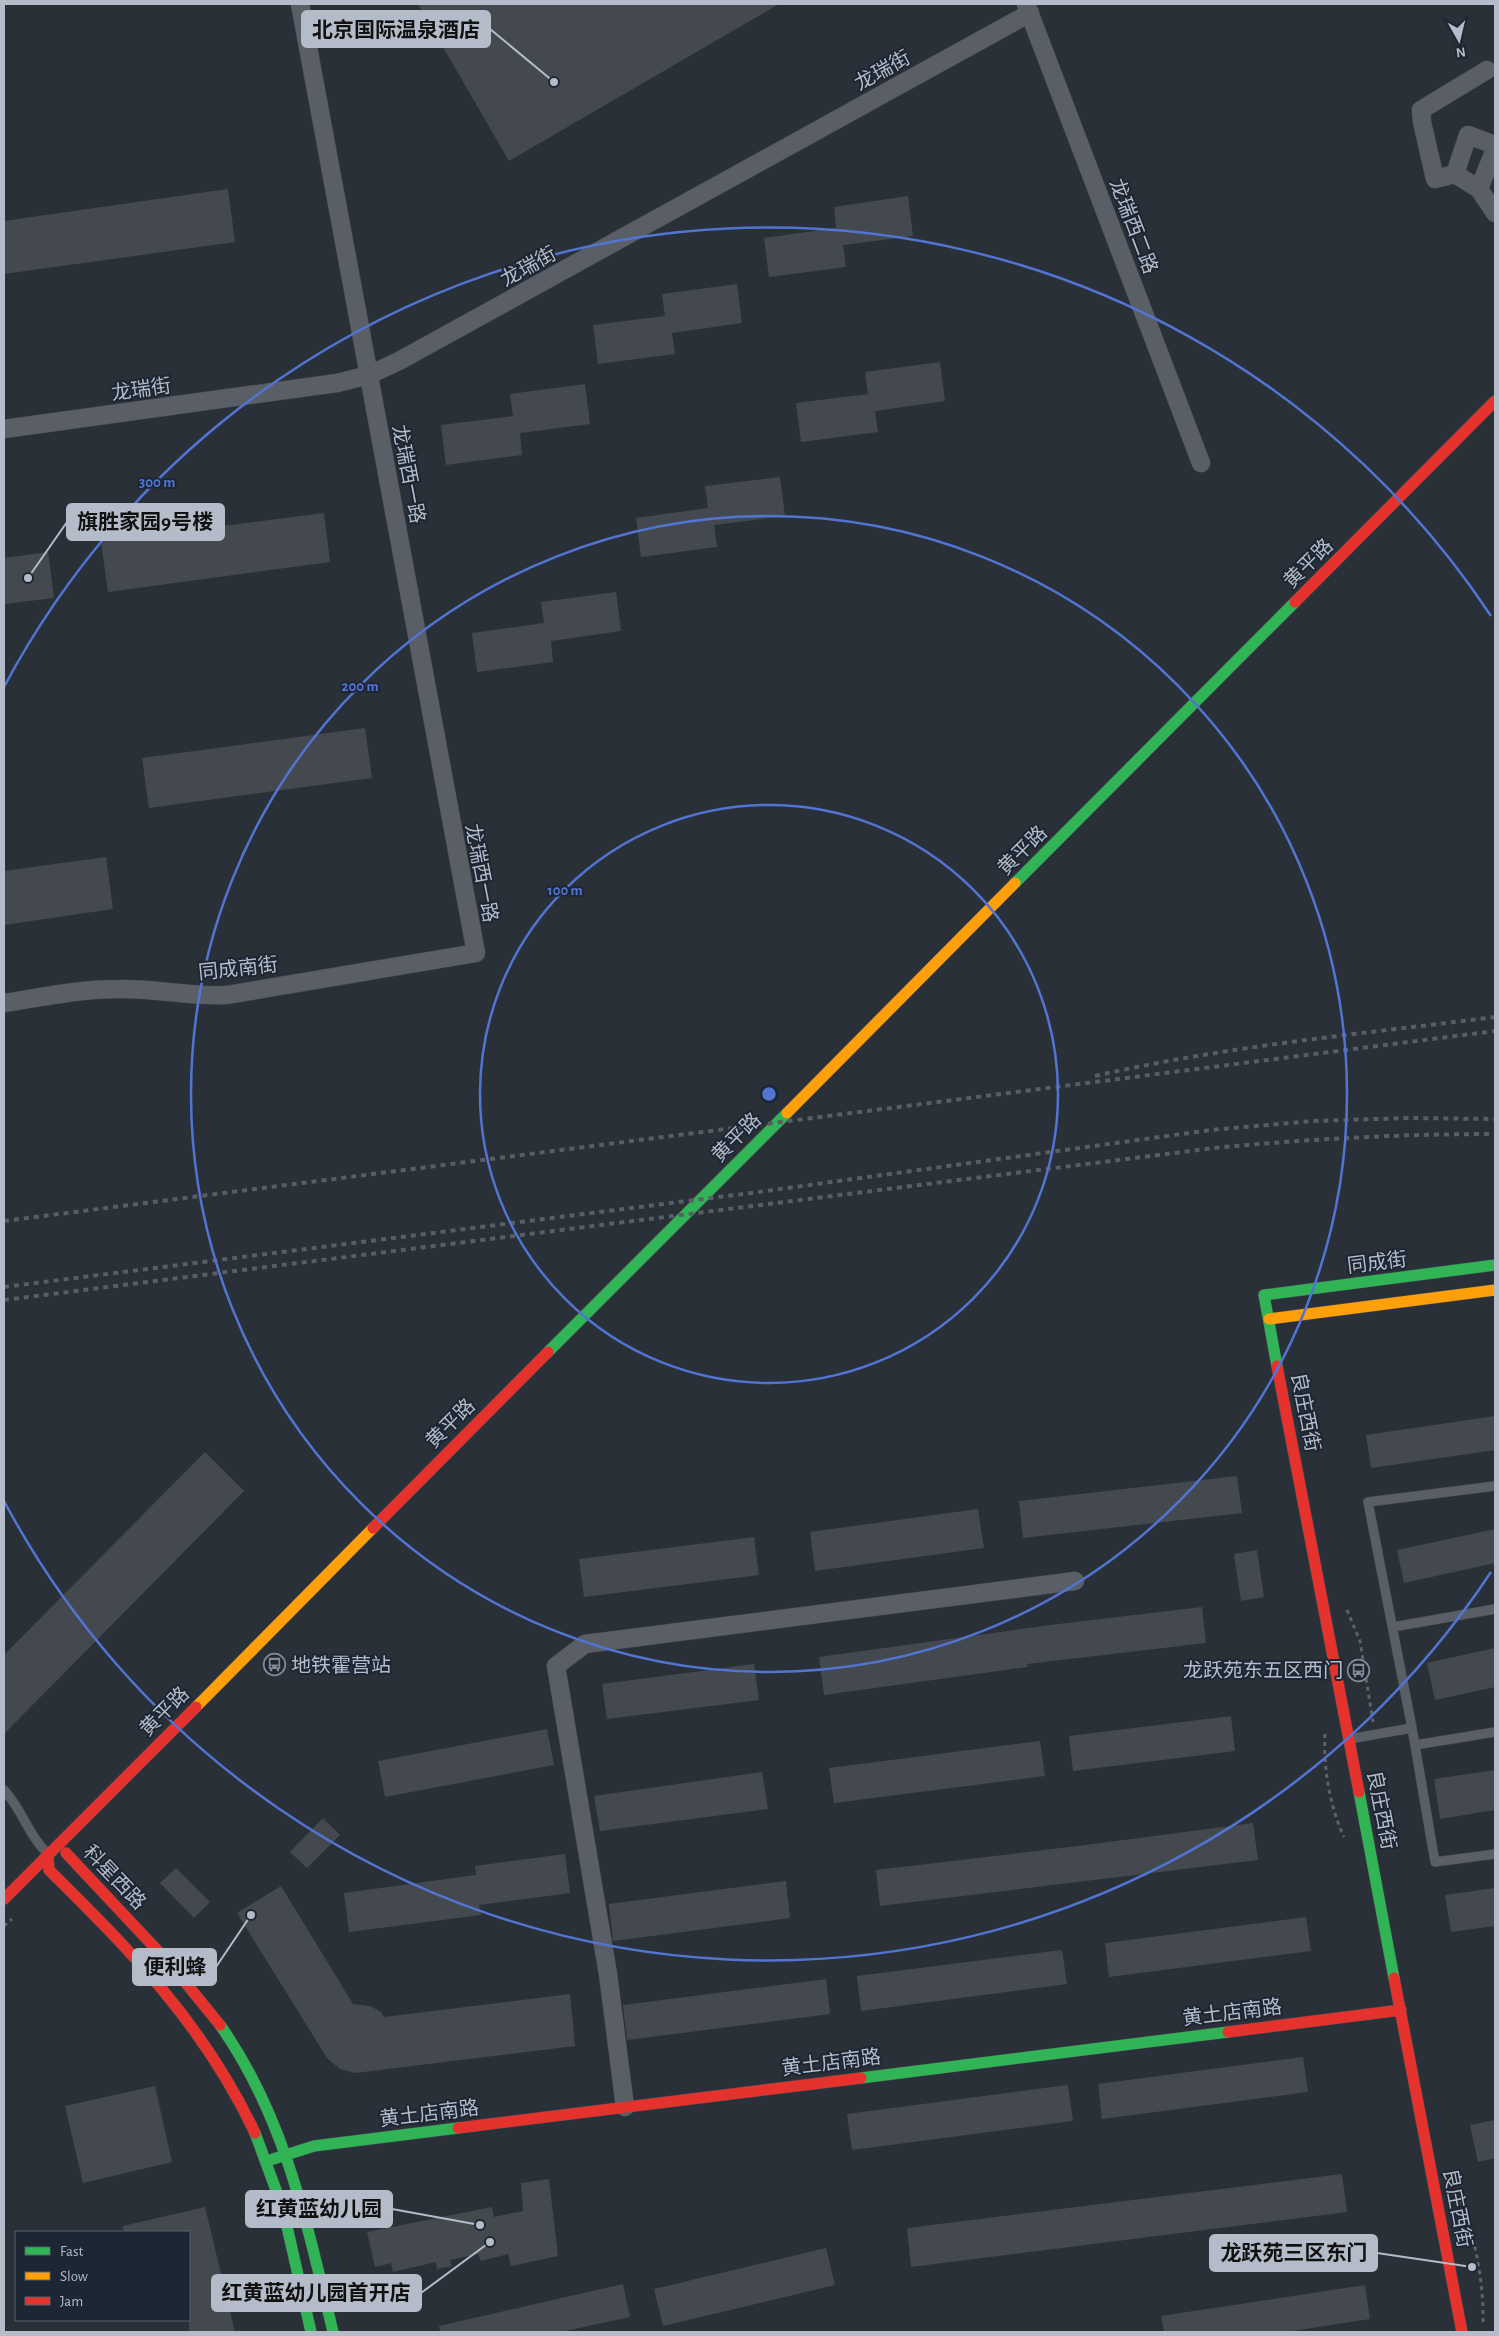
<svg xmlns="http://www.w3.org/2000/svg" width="1499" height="2336" font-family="'Alegreya Sans','Noto Sans SC',sans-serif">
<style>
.building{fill:#444950}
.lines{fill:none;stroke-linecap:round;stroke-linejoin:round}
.lane-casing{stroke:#484c53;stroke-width:10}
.street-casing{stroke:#484c53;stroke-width:19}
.fast-casing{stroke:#484c53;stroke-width:12}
.slow-casing{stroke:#484c53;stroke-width:12}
.jam-casing{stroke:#484c53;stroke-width:12}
.path{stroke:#5d636a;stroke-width:3;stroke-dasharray:4 4;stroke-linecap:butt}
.lane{stroke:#5a5e66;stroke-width:9}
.street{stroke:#5a5e66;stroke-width:18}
.fast{stroke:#30b455;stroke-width:11}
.slow{stroke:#ff9f0a;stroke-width:11}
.jam{stroke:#e5322d;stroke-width:11}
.rail{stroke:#595d64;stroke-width:4;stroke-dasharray:5 5;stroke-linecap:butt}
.ring{fill:none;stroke:#5274d3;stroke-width:2.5}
.labels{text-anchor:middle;stroke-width:4;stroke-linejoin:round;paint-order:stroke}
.street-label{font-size:20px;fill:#b4bcc9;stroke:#1d2633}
.poi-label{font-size:20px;fill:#b4bcc9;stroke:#1d2633;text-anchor:start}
.centre{fill:#5274d3;stroke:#1d2633;stroke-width:2.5}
.ring-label{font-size:15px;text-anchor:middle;font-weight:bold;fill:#5274d3;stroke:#1d2633;stroke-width:4;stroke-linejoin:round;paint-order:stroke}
.leader{fill:none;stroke:#b4bcc9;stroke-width:2}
.callout-dot{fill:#b4bcc9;stroke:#1d2633;stroke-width:2}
.callout{fill:#b4bcc9;stroke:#b4bcc9;stroke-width:2}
.callout-label{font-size:21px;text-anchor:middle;font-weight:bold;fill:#111}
</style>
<rect width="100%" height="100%" fill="#2a3038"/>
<path class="building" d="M418 4H779L509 161Z
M228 189 235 242 4 274V221Z
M908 196 913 236 843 245 846 267 769 277 764 238 836 228 834 207Z
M737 284 742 323 672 333 675 354 598 364 593 325 665 316 662 294Z
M940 362 945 401 875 411 878 432 801 442 796 403 868 394 865 372Z
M585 384 590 424 520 433 522 455 446 465 441 425 513 416 510 394Z
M780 477 785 516 714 525 717 547 641 557 636 518 708 508 705 486Z
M324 513 330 562 108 592 101 542Z
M48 552 54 598 4 604V558Z
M616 592 621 631 551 641 553 662 477 672 472 633 544 623 541 602Z
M365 728 372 778 149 808 142 758Z
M106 857 113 909 4 925V871Z
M1495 1416V1450L1371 1468 1366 1435Z
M205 1452 244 1491 4 1734V1655Z
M1237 1476 1242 1513 1023 1538 1019 1501Z
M978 1509 984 1548 815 1571 810 1532Z
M1495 1529V1563L1404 1583 1397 1550Z
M754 1537 759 1575 584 1597 579 1559Z
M1257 1550 1264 1597 1241 1601 1234 1554Z
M1202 1607 1206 1643 1027 1664 1028 1667 824 1695 819 1657 1050 1625Z
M1495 1648V1687L1435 1700 1427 1663Z
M754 1664 759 1700 607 1719 602 1684Z
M1231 1716 1235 1751 1073 1771 1069 1736Z
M547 1729 554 1765 385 1797 378 1761Z
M1040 1741 1045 1776 834 1803 829 1768Z
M1495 1770V1810L1440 1819 1434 1779Z
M762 1772 768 1809 600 1831 594 1796Z
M323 1818 340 1835 307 1868 290 1852Z
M1253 1823 1258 1860 880 1906 876 1870 1078 1846Z
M565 1854 570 1893 479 1905 481 1915 349 1932 344 1893 476 1875 475 1866Z
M176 1868 210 1902 194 1918 160 1883Z
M786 1881 790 1918 613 1941 609 1904Z
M281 1886 353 2004 370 2006 381 2012 384 2017 570 1994 575 2046 355 2073 340 2069 327 2058 237 1913Z
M1495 1888V1926L1451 1932 1445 1895Z
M1306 1917 1311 1951 1109 1977 1105 1943Z
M1062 1950 1067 1984 861 2011 857 1976Z
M826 1979 830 2014 627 2040 623 2005Z
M1303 2057 1308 2092 1102 2119 1098 2084Z
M1068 2085 1073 2121 852 2150 847 2114Z
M155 2086 172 2162 83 2183 65 2106Z
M1495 2120V2158L1478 2162 1470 2125Z
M1342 2174 1347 2212 911 2267 907 2228Z
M549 2179 558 2256 511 2266 508 2254 481 2261 478 2254 450 2260 452 2266 437 2269 436 2262 393 2272 391 2263 375 2267 367 2232 492 2207 494 2217 523 2211 521 2183Z
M205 2207 235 2332H189V2232H124L123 2226Z
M826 2248 835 2285 663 2326 654 2289Z
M623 2284 630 2317 561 2332H440L439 2326Z
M1365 2285 1370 2319 1286 2332H1164L1161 2316Z"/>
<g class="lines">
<defs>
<path id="lane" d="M1393 1627 1495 1609
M1412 1728 1368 1502 1495 1486
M1349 1739 1412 1728 1435 1862 1495 1854
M1415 1745 1495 1732
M4 1790C22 1809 28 1835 48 1854"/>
<path id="street" d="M1026 4 1201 463
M1495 145 1468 135 1455 174 1479 189 1495 149
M1455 174 1435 179 1422 122 1421 110 1487 70
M1479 189 1495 213
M4 429 337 383 369 375 399 361 1030 13
M4 1003C42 997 80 989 119 989 155 988 190 997 227 995L476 953 300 4
M625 2107 608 1974 556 1666 585 1644 1075 1581"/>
<path id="fast" d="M1015 883 1295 602
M548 1352 787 1113
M1277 1366 1264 1295 1495 1265
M1359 1792 1394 1978
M220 2025C285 2117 307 2224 333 2332
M861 2078 1228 2032
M255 2133 283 2209 311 2332
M267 2161 314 2146 458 2128"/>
<path id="slow" d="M787 1113 1015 883
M1269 1319 1495 1290
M196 1707 373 1528"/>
<path id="jam" d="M1295 602 1495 401
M1277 1366 1359 1792
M373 1528 548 1352
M66 1853 172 1966 220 2025
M48 1854 49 1870C133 1953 204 2025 255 2133
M4 1899 196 1707
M1394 1978 1462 2332
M1228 2032 1401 2010
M458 2128 861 2078"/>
</defs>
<use href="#lane" class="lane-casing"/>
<use href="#street" class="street-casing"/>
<use href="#fast" class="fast-casing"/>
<use href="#slow" class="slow-casing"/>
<use href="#jam" class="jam-casing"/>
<path class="path" d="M1347 1610 1360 1641 1373 1722
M1325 1734C1323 1768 1330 1807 1344 1837
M4 1926 12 1919
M1460 2201C1475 2233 1484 2286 1483 2322"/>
<use href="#lane" class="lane"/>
<use href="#street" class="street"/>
<use href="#fast" class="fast"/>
<use href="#slow" class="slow"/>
<use href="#jam" class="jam"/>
<path class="rail" d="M1095 1076C1226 1046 1361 1034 1495 1017
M4 1221 1495 1031
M4 1287 751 1193 1211 1130 1313 1121 1409 1118 1495 1119
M4 1300 1214 1148C1308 1139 1401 1134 1495 1134"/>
</g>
<g class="ring">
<circle cx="769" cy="1094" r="289"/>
<circle cx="769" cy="1094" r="578"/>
<path d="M1491 1572A866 866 0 0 1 4 1501M4 687A866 866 0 0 1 1491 616"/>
</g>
<defs>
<symbol id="bus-ring" viewBox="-11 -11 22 22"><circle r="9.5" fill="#1d2633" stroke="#848b96" stroke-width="1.5"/><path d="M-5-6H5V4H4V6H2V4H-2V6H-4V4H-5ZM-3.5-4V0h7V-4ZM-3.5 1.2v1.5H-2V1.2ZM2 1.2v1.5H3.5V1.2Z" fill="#848b96"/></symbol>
</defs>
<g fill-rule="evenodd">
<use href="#bus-ring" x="262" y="1652" width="25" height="25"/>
<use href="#bus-ring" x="1346" y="1658" width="25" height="25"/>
</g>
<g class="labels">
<g class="street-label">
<text transform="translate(882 70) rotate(-29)" y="7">龙瑞街</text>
<text transform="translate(1134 226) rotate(69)" y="7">龙瑞西二路</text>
<text transform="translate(528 266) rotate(-29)" y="7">龙瑞街</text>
<text transform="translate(141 389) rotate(-8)" y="7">龙瑞街</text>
<text transform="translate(409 474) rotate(79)" y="7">龙瑞西一路</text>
<text transform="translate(1308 563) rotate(-45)" y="7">黄平路</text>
<text transform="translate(1022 850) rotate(-45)" y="7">黄平路</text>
<text transform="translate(482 873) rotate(79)" y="7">龙瑞西一路</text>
<text transform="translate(238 968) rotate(-6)" y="7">同成南街</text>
<text transform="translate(736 1137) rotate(-45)" y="7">黄平路</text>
<text transform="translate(1377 1262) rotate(-7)" y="7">同成街</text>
<text transform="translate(1306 1412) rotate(79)" y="7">良庄西街</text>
<text transform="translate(450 1423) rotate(-45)" y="7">黄平路</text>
<text transform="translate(164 1711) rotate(-45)" y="7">黄平路</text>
<text transform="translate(1382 1810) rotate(79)" y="7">良庄西街</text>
<text transform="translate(115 1877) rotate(46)" y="7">科星西路</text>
<text transform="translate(1232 2012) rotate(-7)" y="7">黄土店南路</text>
<text transform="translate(831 2062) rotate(-7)" y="7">黄土店南路</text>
<text transform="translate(429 2113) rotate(-7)" y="7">黄土店南路</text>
<text transform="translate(1458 2208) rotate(79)" y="7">良庄西街</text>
</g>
<g class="poi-label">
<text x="291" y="1672">地铁霍营站</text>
<text x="1343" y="1677" text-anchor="end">龙跃苑东五区西门</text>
</g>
</g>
<circle cx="769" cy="1094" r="8" class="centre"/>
<g class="ring-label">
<text x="157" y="487">300 m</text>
<text x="360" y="691">200 m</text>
<text x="565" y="895">100 m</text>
</g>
<path class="leader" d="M554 82L490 29M28 578L67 522M251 1915L216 1967M480 2225L392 2209M1472 2267L1377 2253M490 2242L421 2293"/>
<g class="callout-dot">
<circle cx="554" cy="82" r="5"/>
<circle cx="28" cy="578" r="5"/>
<circle cx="251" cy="1915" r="5"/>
<circle cx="480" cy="2225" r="5"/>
<circle cx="1472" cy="2267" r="5"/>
<circle cx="490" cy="2242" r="5"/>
</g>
<g class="callout">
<rect x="302" y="11" width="188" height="36" rx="5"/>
<rect x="67" y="504" width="157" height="36" rx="5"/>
<rect x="133" y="1949" width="83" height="36" rx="5"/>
<rect x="246" y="2191" width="146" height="36" rx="5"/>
<rect x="1210" y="2235" width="167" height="36" rx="5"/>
<rect x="212" y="2275" width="209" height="36" rx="5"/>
</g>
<g class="callout-label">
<text x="396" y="37">北京国际温泉酒店</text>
<text x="145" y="529">旗胜家园9号楼</text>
<text x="175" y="1974">便利蜂</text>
<text x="319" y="2216">红黄蓝幼儿园</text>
<text x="1294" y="2260">龙跃苑三区东门</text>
<text x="316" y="2300">红黄蓝幼儿园首开店</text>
</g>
<rect width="1499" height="2336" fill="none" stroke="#b4bcc9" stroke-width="10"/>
<rect x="15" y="2231" width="175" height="90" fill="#1d2633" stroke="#59626f"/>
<rect x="25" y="2247" width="25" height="8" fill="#30b455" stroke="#59626f"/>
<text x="60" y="2256" font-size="15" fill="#b4bcc9">Fast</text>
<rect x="25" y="2272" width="25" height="8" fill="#ff9f0a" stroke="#59626f"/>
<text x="60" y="2281" font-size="15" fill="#b4bcc9">Slow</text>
<rect x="25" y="2297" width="25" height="8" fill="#e5322d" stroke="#59626f"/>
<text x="60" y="2306" font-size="15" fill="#b4bcc9">Jam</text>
<g transform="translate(1459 40) rotate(172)" stroke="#1d2633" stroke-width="4" paint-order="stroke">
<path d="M0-4L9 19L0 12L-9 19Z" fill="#b4bcc9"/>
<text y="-8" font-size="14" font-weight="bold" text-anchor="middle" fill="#b4bcc9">N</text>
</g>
</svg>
